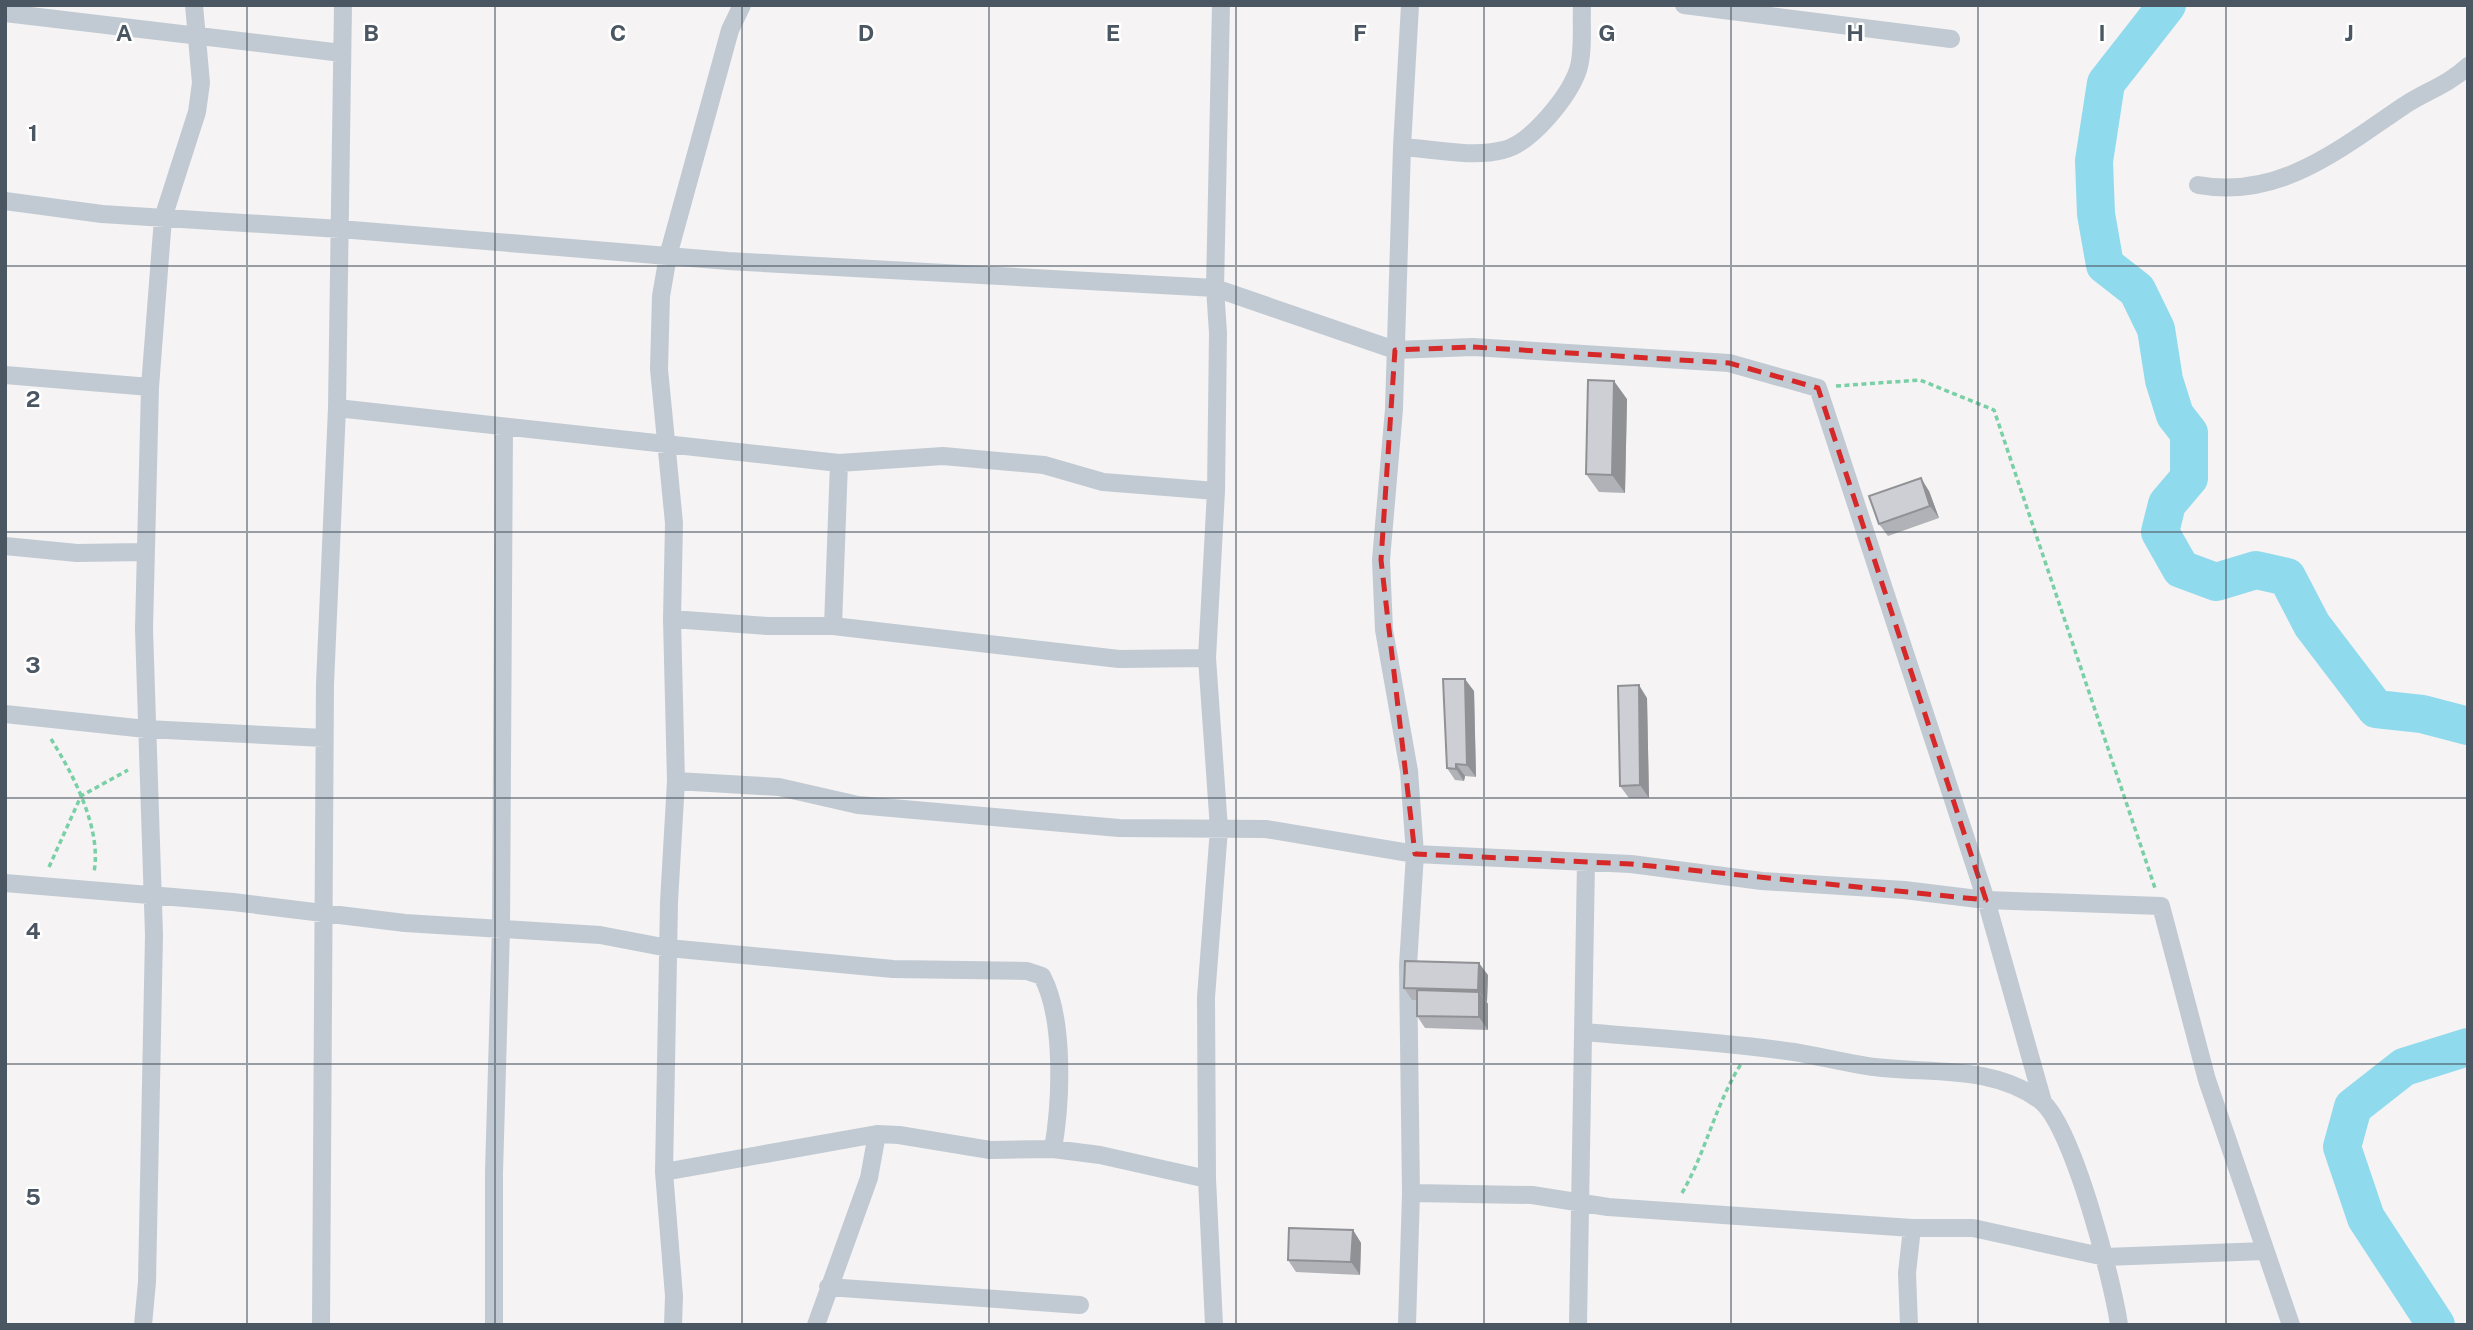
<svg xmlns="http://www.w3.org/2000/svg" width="2473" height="1330" font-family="'Public Sans',sans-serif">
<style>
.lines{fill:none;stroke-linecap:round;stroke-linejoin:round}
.river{stroke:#90daee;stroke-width:38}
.path{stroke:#7ad0a6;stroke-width:3.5;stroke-dasharray:5 3.5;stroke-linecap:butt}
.street{stroke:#c1cad2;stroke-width:18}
.wall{fill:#b0b2b7}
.shaded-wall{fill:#909195}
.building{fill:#cdcfd5;stroke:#909195;stroke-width:2}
.marked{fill:none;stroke:#d62828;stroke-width:5;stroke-dasharray:14 9;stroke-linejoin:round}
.grid{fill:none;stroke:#4a5661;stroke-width:2;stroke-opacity:0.55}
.grid-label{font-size:23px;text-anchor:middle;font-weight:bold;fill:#4a5661;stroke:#fff;stroke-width:5;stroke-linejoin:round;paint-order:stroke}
</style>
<rect width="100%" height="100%" fill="#f5f3f3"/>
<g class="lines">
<path class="river" d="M2167 5 2106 83 2094 161 2096 214 2105 265 2137 290 2156 329 2164 380 2175 415 2189 433V478L2167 504 2160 532 2181 569 2216 582 2256 570 2287 577 2312 625 2376 709 2422 714 2468 726
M2436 1325 2366 1218 2342 1147 2353 1107 2404 1067 2468 1047"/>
<path class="path" d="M1836 386 1920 380 1994 410 2155 888
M51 739C73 774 102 829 94 872
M49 867 81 796 128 770
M1682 1193C1706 1152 1715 1105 1741 1064"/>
<path class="street" d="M1684 5 1951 39
M5 13 342 53
M1402 147C1434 149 1472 158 1503 150 1531 144 1569 96 1578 70 1584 51 1581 25 1582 5
M2198 185C2280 200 2341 148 2405 105 2427 91 2449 84 2468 66
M5 201 102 214 340 229 728 261 1215 288 1395 350 1473 347 1729 363 1818 388 1986 900 2043 1102
M5 375 150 387
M337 408 839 463 943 456 1044 465 1103 482 1216 491
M5 546 77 553 145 552
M672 619 767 626H833L1119 659 1207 658
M833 626 839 463
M5 714 146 729 324 738
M676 781 779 787 858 805 1119 828 1266 829 1415 854 1631 864 1762 881 1904 890 1986 900 2161 906 2207 1080 2291 1325
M5 883 233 902 405 923 600 935 668 948 893 969 1027 971 1042 976C1065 1019 1061 1103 1053 1149
M1583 1032C1653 1038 1724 1042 1794 1052 1818 1056 1842 1062 1867 1066 1925 1075 1991 1063 2041 1101 2073 1126 2113 1282 2119 1325
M664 1172 877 1134 899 1135 990 1150 1053 1149 1100 1155 1207 1179
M1411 1193 1532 1195 1608 1207 1912 1228H1973L2105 1257 2265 1251
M828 1287 1080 1305
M143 1325 147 1282 154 935 144 629 150 387 163 218 197 112 201 83 194 5
M321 1325 325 684 337 408 343 5
M494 1325V1173L501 928 504 427
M673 1325 674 1296 664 1172 669 902 676 781 672 619 674 523 659 369 661 296 668 256 730 30 742 5
M816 1325 869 1178 877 1134
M1214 1325 1207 1179 1206 997 1219 829 1207 658 1216 491 1218 333 1215 288 1221 5
M1407 1325 1411 1193 1408 965 1415 854 1409 771 1384 630 1381 560 1394 409 1402 147 1410 5
M1578 1325 1586 862
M1909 1325 1907 1273 1912 1228"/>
</g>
<path class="wall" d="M1627 399 1625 493 1599 492 1586 474Z
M1929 491 1939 518 1888 536 1879 524Z
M1474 691 1476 777 1465 776 1464 781 1455 780 1447 768Z
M1647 698 1649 798H1629L1620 786Z
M1488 975 1487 1002 1488 1004V1030L1425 1028 1417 1016V1000H1412L1404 988Z
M1353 1230 1361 1243 1360 1275 1296 1272 1288 1260Z"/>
<path class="shaded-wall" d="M1614 381 1627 399 1625 493 1612 475Z
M1921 478 1929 491 1939 518 1930 506Z
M1465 679 1474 691 1476 777 1467 765Z
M1639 685 1647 698 1649 798 1640 785Z
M1456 764 1465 776 1464 781 1456 769Z
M1479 963 1488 975 1487 1002 1478 990Z
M1479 992 1488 1004V1030L1479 1017Z
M1353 1230 1361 1243 1360 1275 1351 1262Z"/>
<path class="building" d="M1588 380 1614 381 1612 475 1586 474Z
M1921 478 1930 506 1879 524 1869 496Z
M1443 679H1465L1467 765 1456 764V769L1447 768Z
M1639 685 1640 785 1620 786 1618 686Z
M1405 961 1479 963 1478 990 1404 988Z
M1417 990 1479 992V1017L1417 1016Z
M1289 1228 1353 1230 1351 1262 1288 1260Z"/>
<path class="marked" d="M1473 347 1729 363 1818 388 1986 900 1631 864 1415 854 1381 560 1395 350Z"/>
<path class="grid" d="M247 5V1325M495 5V1325M742 5V1325M989 5V1325M1236 5V1325M1484 5V1325M1731 5V1325M1978 5V1325M2226 5V1325M5 266H2468M5 532H2468M5 798H2468M5 1064H2468"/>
<g class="grid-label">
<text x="124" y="41">A</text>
<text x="371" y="41">B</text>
<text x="618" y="41">C</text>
<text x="866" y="41">D</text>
<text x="1113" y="41">E</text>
<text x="1360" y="41">F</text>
<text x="1607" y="41">G</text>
<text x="1855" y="41">H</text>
<text x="2102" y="41">I</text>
<text x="2349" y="41">J</text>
<text x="33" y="141">1</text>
<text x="33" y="407">2</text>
<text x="33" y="673">3</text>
<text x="33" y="939">4</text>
<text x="33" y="1205">5</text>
</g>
<rect width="2473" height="1330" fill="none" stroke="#4a5661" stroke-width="14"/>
</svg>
